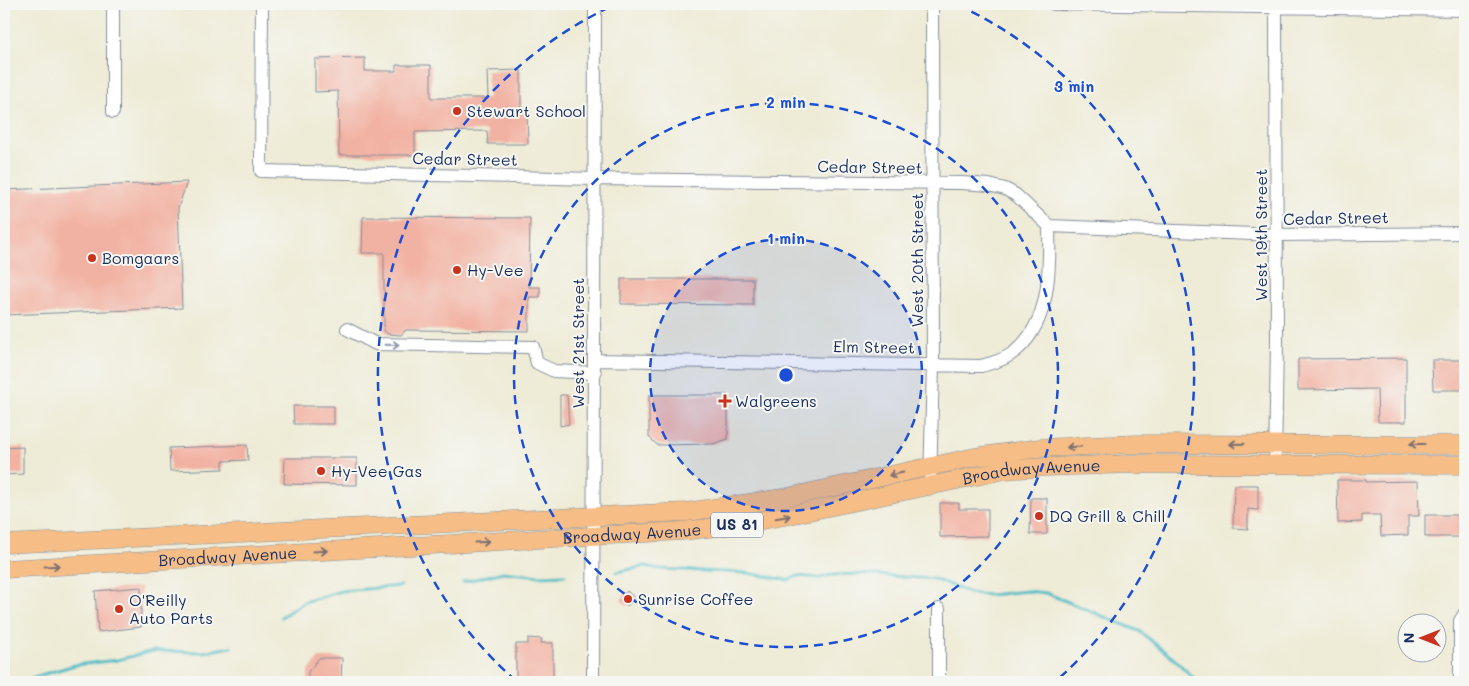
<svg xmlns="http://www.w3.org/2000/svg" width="1469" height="686" font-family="Mali,sans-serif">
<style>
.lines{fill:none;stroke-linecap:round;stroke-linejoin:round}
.stream{stroke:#4ebcc6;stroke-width:3}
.building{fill:#f2b2a3}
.minor-casing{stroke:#848d9a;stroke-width:14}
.highway-casing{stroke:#848d9a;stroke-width:19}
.minor{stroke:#fff;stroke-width:12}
.highway{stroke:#f6be86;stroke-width:18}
.oneway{stroke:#8d97ae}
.oneway2{stroke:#7e6f70}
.ring{fill:none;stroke:#1d4ed8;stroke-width:2.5;stroke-dasharray:9 6}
.poi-dot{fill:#c8321e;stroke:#f6f6f2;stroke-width:2}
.labels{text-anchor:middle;stroke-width:4;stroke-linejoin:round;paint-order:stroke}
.shield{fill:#f6f6f2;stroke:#5d6b8a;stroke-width:1}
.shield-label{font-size:15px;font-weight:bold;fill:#1b2f5e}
.poi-label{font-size:16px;fill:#1b2f5e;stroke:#f6f6f2;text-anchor:start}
.street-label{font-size:16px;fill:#1b2f5e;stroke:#f6f6f2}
.centre{fill:#1d4ed8;stroke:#f6f6f2;stroke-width:2.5}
.ring-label{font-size:15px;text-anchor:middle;font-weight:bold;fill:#1d4ed8;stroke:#f6f6f2;stroke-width:4;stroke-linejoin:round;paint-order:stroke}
</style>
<rect width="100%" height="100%" fill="#f6f6f2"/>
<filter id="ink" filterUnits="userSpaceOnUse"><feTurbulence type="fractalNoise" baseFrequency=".02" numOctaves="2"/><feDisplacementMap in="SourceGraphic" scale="10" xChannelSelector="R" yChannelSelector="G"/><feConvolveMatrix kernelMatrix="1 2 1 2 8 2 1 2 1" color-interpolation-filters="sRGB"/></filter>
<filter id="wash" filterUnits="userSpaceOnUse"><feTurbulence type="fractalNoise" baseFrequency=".0096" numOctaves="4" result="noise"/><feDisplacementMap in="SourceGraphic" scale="20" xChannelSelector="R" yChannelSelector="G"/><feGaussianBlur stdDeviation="1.12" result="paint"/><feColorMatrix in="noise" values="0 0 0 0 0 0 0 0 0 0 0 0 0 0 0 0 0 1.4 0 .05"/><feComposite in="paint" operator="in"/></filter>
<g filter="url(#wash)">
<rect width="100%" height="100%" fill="#eeebd6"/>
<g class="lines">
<path class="stream" d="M617 572 646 566 660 569 747 573 788 580 798 576 820 578 831 575 861 574 934 579 970 593 989 595 1027 591 1046 593 1139 631 1174 659 1198 682
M463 582 503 572 540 576 565 575
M281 617 304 602 341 591 401 586
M25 682 34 677 75 665 117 660 153 651 204 652 231 647"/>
</g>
<g id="blocks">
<path class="building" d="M365 58V71H396V65H431V98H488L487 71 521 70V111H527L528 144H488L487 131 415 132V155H339L338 91 315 92V59Z
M187 182 178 208 182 308 4 315V190Z
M363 217 530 218 529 287H540V297H529V331L406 330 401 335 388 334 384 331V253H362Z
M621 279H753V305L621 304Z
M1406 358V422H1378L1377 389 1298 390V359Z
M1432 360H1465V390H1433Z
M560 395H567L569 424 560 426Z
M649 395H728V439L713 444 657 445 649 437Z
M293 406H334V424H294Z
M247 445 248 460 223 461V469L170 471 169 448Z
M23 447V474L4 475V448Z
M285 458H357V485L284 484Z
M1337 480H1366V482L1418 481 1419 516H1408V535L1381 536 1380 515H1362V522L1338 523Z
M1234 485H1258V510L1248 509V529L1233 528Z
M1031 498H1047V534H1030Z
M940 503H959V509H988V536L940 537Z
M1425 515H1465V537H1425Z
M141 587V627L98 632 95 591Z
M627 591 635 598 627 606 621 600Z
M528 638 542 639 541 643H553V682H516V644H528Z
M319 658H342L341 682H308V672Z"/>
</g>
</g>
<g filter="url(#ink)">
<use href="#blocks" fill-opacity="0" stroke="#848d9a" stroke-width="1"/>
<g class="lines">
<defs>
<path id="minor" d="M113 4V112
M262 4 261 171 595 179 962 183 989 185 1005 189 1016 195 1049 226 1278 235 1465 233
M1054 4 1465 10
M347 329 376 344 533 347 537 363 554 371 595 373
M595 360 981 366C992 363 1001 361 1010 355 1051 328 1050 269 1049 226
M1275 465 1277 342 1276 4
M930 486 933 364 932 4
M593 682 595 4
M939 682V609
M1460 682V621L1465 613"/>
<g id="highway">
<path d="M4 544 686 512 783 498 975 457 1040 448 1137 444 1465 445"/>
<path id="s1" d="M4 569 682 531 735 525 790 515 1005 470 1045 467 1131 464 1465 465"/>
</g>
</defs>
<use href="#minor" class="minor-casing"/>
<use href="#highway" class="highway-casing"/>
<use href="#minor" class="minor"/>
<use href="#highway" class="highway"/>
</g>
<defs><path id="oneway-shaft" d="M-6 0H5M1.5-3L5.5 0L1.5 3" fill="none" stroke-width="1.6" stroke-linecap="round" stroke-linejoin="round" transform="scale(1.25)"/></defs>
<use class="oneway" href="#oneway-shaft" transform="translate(392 345) rotate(1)"/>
<g class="oneway2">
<use href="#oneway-shaft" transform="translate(1237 444) rotate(179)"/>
<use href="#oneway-shaft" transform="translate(1417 444) rotate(-180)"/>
<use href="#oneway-shaft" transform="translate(1074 447) rotate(177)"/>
<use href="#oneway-shaft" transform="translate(896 474) rotate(168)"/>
<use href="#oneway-shaft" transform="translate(783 517) rotate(-10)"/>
<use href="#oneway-shaft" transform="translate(482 542) rotate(-3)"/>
<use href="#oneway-shaft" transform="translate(320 551) rotate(-3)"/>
<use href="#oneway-shaft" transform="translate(52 566) rotate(-3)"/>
</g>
</g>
<circle cx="786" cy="375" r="136" fill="#1d4ed8" fill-opacity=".12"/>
<g class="ring">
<circle cx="786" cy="375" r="136"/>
<circle cx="786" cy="375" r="272"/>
<path d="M516 681A408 408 0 0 1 614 5M958 5A408 408 0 0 1 1056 681"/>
</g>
<g class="poi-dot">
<circle cx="457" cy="111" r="5"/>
<circle cx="92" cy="258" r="5"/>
<circle cx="457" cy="270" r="5"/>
<path d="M722.5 393.5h5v5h5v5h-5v5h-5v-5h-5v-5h5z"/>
<circle cx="321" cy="471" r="5"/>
<circle cx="1039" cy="516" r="5"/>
<circle cx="628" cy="599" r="5"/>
<circle cx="119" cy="609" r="5"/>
</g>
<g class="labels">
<rect class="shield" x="711" y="512.5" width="52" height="25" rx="4"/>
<g class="shield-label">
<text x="737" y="530">US 81</text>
</g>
<g class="poi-label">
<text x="467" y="117">Stewart School</text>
<text x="102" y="264">Bomgaars</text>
<text x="467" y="276">Hy-Vee</text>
<text x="735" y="407">Walgreens</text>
<text x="331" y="477">Hy-Vee Gas</text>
<text x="1049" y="522">DQ Grill &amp; Chill</text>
<text x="638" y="605">Sunrise Coffee</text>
<text x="129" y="606">O'Reilly<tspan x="129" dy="18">Auto Parts</tspan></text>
</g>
<g class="street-label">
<text transform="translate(465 159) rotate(1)" y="6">Cedar Street</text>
<text transform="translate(870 167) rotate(1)" y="6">Cedar Street</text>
<text transform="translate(1336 218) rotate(-1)" y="6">Cedar Street</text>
<text transform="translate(1261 235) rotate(-90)" y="6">West 19th Street</text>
<text transform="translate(917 260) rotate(-90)" y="6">West 20th Street</text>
<text transform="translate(578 343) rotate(-90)" y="6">West 21st Street</text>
<text transform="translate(874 347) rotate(1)" y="6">Elm Street</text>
<text dy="6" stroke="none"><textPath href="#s1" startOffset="1034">Broadway Avenue</textPath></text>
<text dy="6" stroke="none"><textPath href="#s1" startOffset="629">Broadway Avenue</textPath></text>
<text dy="6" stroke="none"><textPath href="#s1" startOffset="224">Broadway Avenue</textPath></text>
</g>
</g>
<circle cx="786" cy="375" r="8" class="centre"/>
<g class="ring-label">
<text x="1074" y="92">3 min</text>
<text x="786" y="108">2 min</text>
<text x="786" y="244">1 min</text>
</g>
<rect width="1469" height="686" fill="none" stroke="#f6f6f2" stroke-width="20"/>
<g transform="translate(1422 638) rotate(270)"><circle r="24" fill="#f6f6f2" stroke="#9ea6b7"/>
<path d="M0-4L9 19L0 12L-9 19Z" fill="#c8321e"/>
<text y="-8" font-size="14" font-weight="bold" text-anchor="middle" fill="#1b2f5e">N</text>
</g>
</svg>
